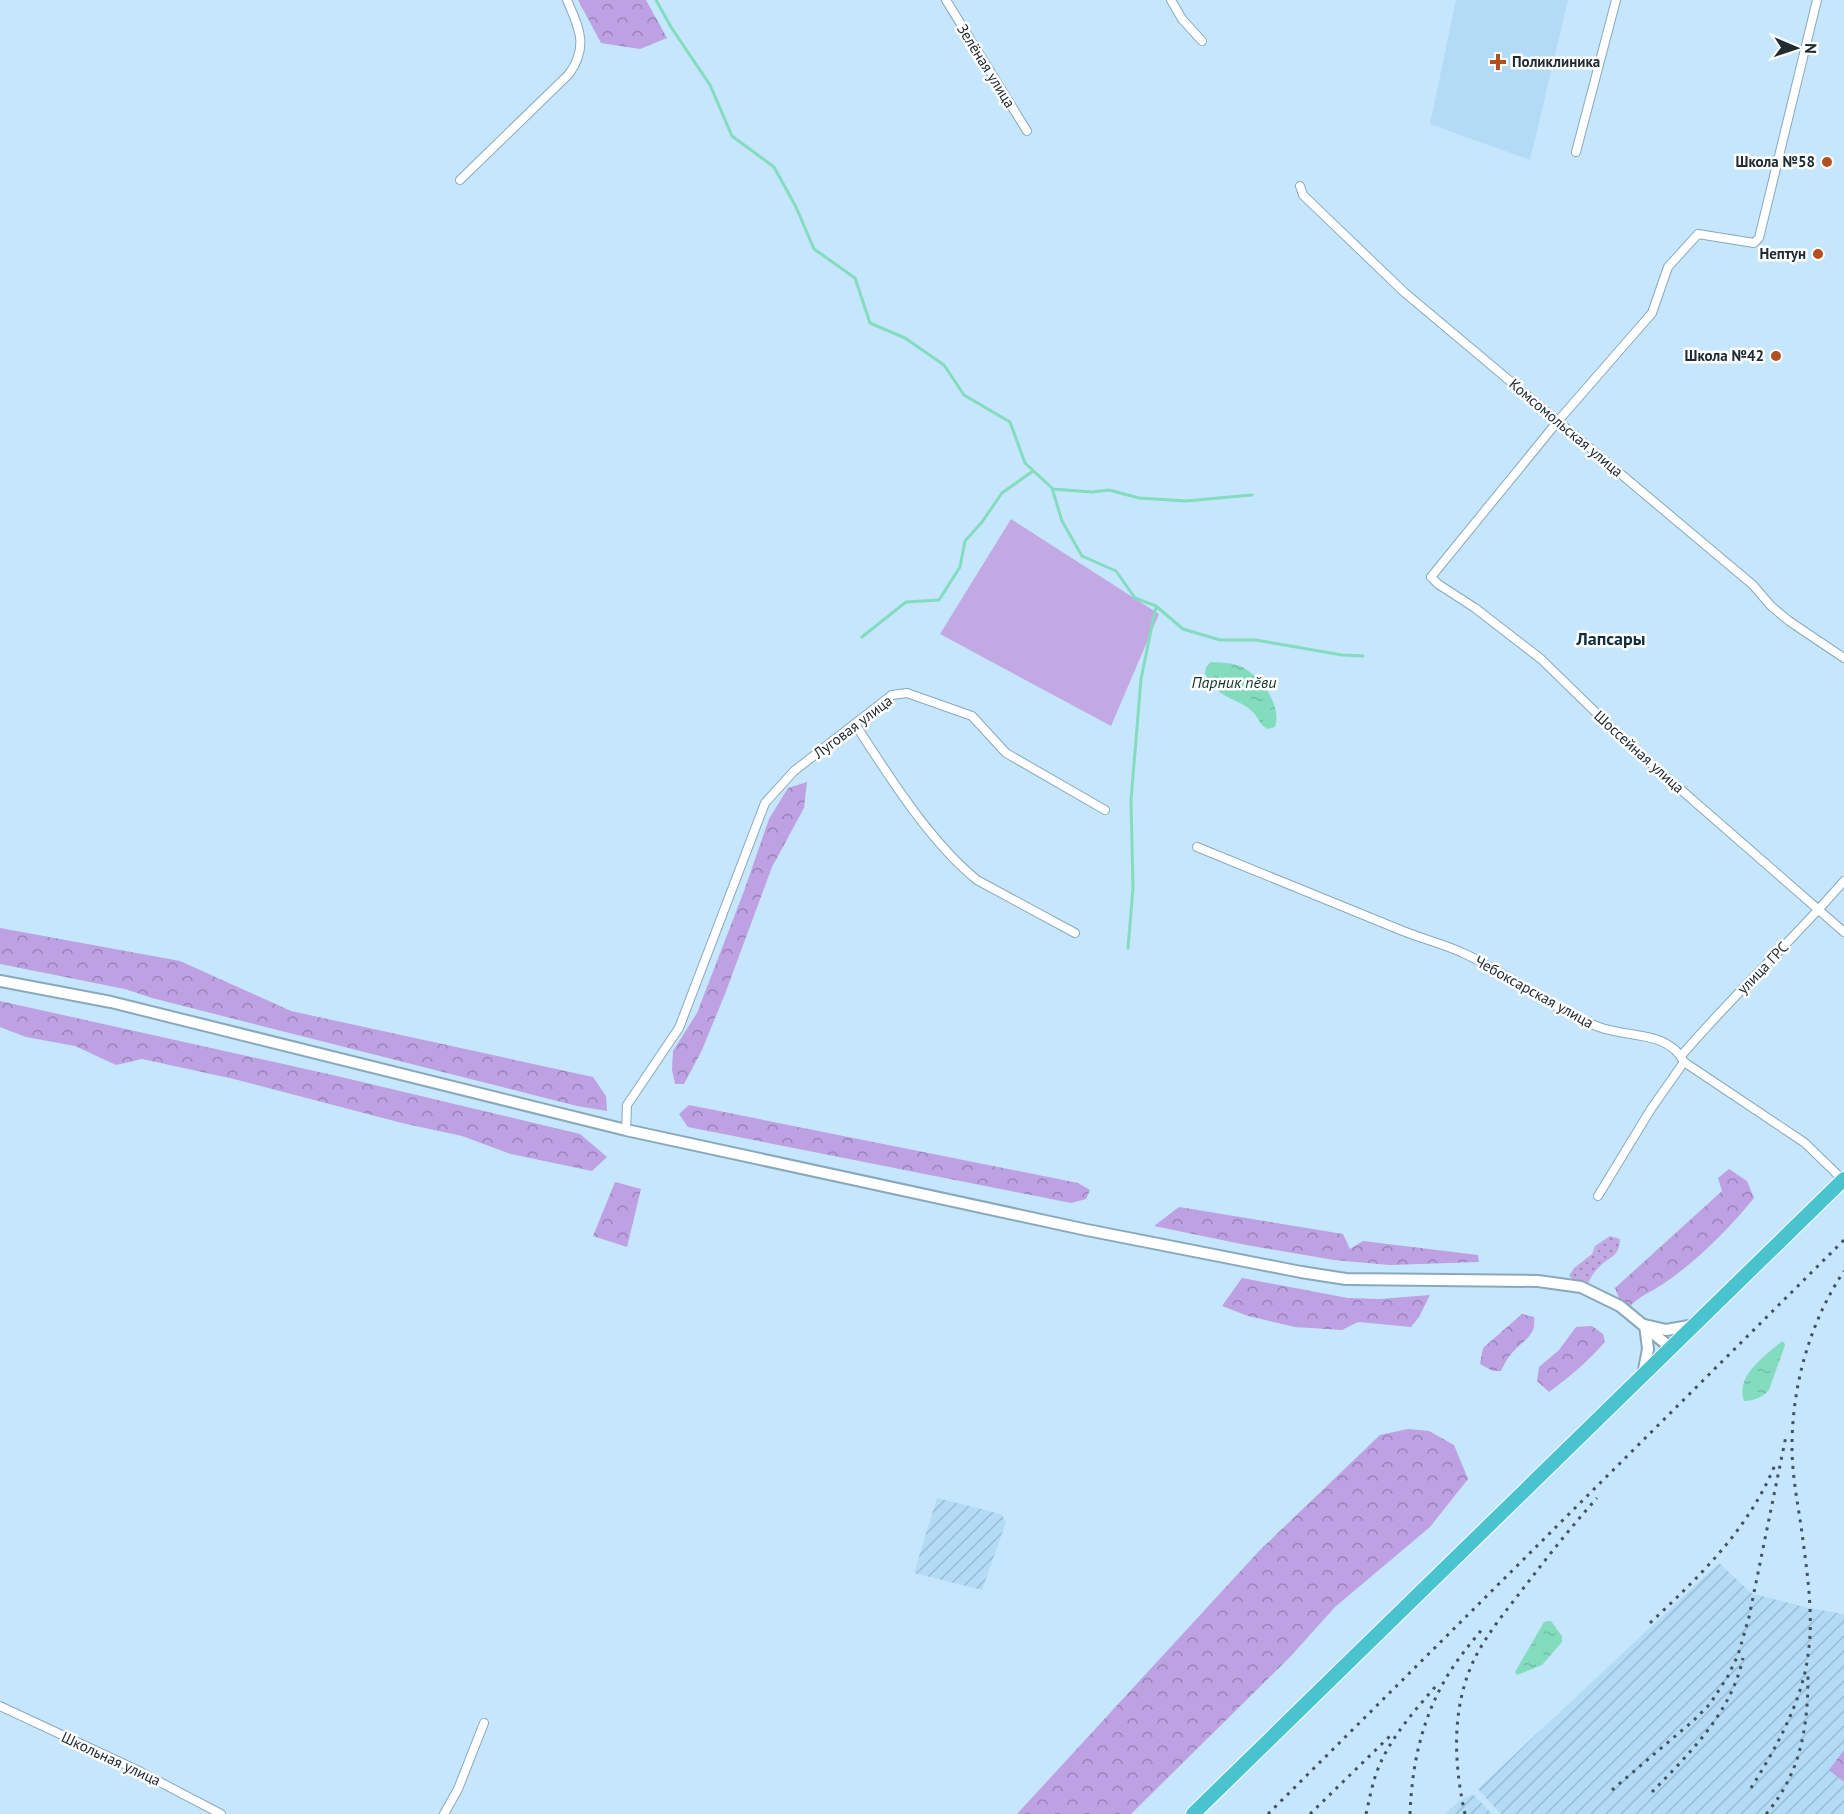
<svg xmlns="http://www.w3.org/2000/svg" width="1844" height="1814" font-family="'PT Sans',sans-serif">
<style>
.built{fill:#b3dbf5}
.industrial{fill:url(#industrial-furrows)}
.grass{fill:url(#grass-dots)}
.forest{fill:url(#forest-crowns)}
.garden{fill:#c2a9e4}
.water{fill:url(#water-ripples)}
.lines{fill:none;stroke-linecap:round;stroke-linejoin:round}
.stream{stroke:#84dcbf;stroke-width:3}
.street-casing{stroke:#89a8bc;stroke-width:10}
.secondary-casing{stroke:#89a8bc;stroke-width:14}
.highway-casing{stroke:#fff;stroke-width:16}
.street{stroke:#fff;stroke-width:8}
.secondary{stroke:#fff;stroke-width:10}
.highway{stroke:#49c3ce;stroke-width:14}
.rail{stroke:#42525e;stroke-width:3;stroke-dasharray:3 6;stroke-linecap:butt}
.poi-dot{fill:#b4501d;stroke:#fff;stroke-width:2}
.labels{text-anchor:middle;stroke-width:5;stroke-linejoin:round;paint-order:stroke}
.poi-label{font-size:15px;font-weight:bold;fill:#202c35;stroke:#fff;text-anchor:end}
.street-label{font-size:15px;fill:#202c35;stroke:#fff}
.water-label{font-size:16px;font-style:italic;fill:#0e372b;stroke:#fff}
.quarter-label{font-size:18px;font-weight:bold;fill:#112e3e;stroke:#fff}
</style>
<defs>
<pattern id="industrial-furrows" width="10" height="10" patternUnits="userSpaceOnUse" patternTransform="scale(1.5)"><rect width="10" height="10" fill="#b3dbf5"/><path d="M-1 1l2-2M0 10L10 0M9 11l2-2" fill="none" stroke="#9abcd3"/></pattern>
<pattern id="grass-dots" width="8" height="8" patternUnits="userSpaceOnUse" patternTransform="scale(1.5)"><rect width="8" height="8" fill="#c2a9e4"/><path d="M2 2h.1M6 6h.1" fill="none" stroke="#9d8aba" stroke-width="1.8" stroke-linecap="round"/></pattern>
<pattern id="forest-crowns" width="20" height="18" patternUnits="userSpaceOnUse" patternTransform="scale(1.5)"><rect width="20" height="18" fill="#bda1e2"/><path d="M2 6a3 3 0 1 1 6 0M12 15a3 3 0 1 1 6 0" fill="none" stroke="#9983b8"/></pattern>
<pattern id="water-ripples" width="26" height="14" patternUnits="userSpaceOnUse" patternTransform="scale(1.5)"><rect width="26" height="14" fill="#84dcbf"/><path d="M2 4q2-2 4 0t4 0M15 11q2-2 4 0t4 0" fill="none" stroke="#72bda5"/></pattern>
</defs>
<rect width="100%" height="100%" fill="#c5e6fc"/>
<path class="built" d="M1456 0H1568L1530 160 1430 124Z"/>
<path class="industrial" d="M937 1498 1001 1514 1006 1522 982 1590 914 1573Z
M1719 1563 1751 1593 1808 1608 1844 1614V1814H1501L1478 1789Z
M1473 1794 1492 1814H1445L1458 1802Z"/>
<path class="grass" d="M1610 1236 1620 1239C1619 1257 1611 1256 1600 1266 1595 1271 1591 1277 1588 1283H1577L1569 1276 1574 1268 1592 1254 1595 1246Z"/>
<path class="forest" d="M578 0H646L667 38 640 49 601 43Z
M807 782 804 808 772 867 725 994 702 1050 684 1084H675L672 1070 673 1051 697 1013 744 891 769 819 788 788Z
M0 928 180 961 291 1011 593 1077 606 1096 607 1111 577 1106 152 998 125 989 0 964Z
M0 1001 337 1076 580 1134 607 1157 592 1171 511 1154 462 1136 402 1123 234 1079 142 1059 116 1065 75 1046 26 1037 0 1027Z
M689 1105 1078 1183 1090 1190 1086 1199 1071 1203 688 1127 679 1114Z
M1729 1169 1747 1181 1754 1198C1728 1230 1697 1261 1663 1284 1651 1292 1639 1296 1629 1307L1619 1298 1615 1288 1722 1191 1718 1178Z
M615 1182 641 1189 627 1247 593 1236Z
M1179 1207 1343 1234 1350 1249 1363 1241 1478 1255 1479 1262 1390 1265 1334 1260 1246 1245 1154 1226Z
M1242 1278 1348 1298 1380 1299 1430 1295 1419 1317 1411 1327 1358 1322 1342 1330 1295 1327 1248 1316 1222 1306Z
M1522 1314 1534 1317C1537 1336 1522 1341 1512 1353 1507 1358 1504 1365 1501 1371H1493L1480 1364 1483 1348Z
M1592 1326 1603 1334 1605 1342C1588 1361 1570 1377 1549 1392L1537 1381 1539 1367 1559 1350 1576 1327Z
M1408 1429 1429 1431 1454 1445 1468 1479 1430 1527 1335 1607 1290 1657 1131 1814H1017L1259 1551 1380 1435Z
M1844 1750V1782L1829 1770Z"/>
<path class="garden" d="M1011 519 1159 614 1111 726 940 634Z"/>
<path class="water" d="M1211 662C1222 663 1234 662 1244 668 1262 679 1282 705 1275 727L1268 729C1259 725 1259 718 1253 712 1244 703 1234 701 1224 695 1215 690 1210 682 1205 674L1206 667Z
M1781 1342H1784L1785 1345 1769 1390C1763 1397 1754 1401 1744 1401 1735 1376 1765 1356 1781 1342Z
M1548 1621H1551L1562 1636V1642L1542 1665 1517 1675 1515 1672 1544 1622Z"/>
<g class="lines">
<path class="stream" d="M656 0 671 27 710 85 732 136 774 167 796 207 814 249 855 278 870 323 905 338 944 365 964 395 1010 422 1025 463 1052 488 1062 521 1082 556 1116 571 1135 598 1156 606 1141 679 1131 800 1133 888 1128 948
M1052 489 1092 492 1109 490 1139 498 1186 501 1252 495
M1156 606 1183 629 1220 640H1256L1342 655 1363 656
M862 637 906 602 939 600 960 567 965 541 982 522 1002 493 1033 471"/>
<defs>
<path id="street" d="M946 0 1027 131
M1171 0 1182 19 1202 41
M1817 0 1759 238 1754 243 1698 234 1668 267 1652 313 1558 421 1431 577 1438 584 1475 608 1541 659 1624 740 1844 932
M1576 152 1616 0
M460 180 569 74C589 46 579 28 567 0
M1300 186 1303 195 1404 292 1753 585 1771 606 1789 621 1844 658
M855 724C888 775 930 842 977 880L1075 933
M1197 847C1266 875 1334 903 1403 931 1423 939 1444 944 1463 953 1510 974 1551 1009 1599 1027 1627 1038 1668 1030 1684 1062L1805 1143 1843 1180
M1681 1056C1733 995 1792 941 1844 881
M626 1130 627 1105 679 1028 765 803 794 771 892 695 907 693 972 716 1006 753 1105 810
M1598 1196 1651 1109 1684 1062
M0 1706 135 1769 221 1814
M444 1814 458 1789 484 1723"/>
<path id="secondary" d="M0 981 111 1002 626 1130 1087 1230 1301 1272 1346 1279 1538 1281 1581 1287 1620 1306 1671 1348
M1649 1326 1666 1330 1695 1325
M1643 1375 1648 1349 1645 1325"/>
<path id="highway" d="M1193 1814 1844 1179"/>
</defs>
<use href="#street" class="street-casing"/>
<use href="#secondary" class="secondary-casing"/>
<use href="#highway" class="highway-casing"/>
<use href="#street" class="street"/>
<use href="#secondary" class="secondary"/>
<use href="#highway" class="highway"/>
<path class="rail" d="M1650 1623C1700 1576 1748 1530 1775 1465
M1751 1788C1776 1748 1802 1702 1808 1655 1814 1617 1807 1571 1802 1533 1798 1504 1792 1476 1792 1447 1792 1385 1810 1322 1844 1271
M1612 1790 1693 1721 1710 1704 1728 1676 1738 1655 1749 1617 1786 1436
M1652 1792C1690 1753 1731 1713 1743 1658
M1268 1814 1844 1240
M1310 1814 1391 1735
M1366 1814C1370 1797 1373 1779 1380 1764 1393 1735 1415 1710 1436 1686
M1410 1814C1412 1760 1424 1709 1455 1664 1464 1651 1474 1639 1484 1627
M1465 1814C1452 1756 1451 1693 1484 1642 1495 1624 1509 1607 1522 1590 1546 1559 1570 1528 1597 1498
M1766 1814C1801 1773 1808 1727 1808 1675"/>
</g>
<g class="poi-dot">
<path d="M1495 53h6v6h6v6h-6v6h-6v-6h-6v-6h6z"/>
<circle cx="1827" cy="162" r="6"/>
<circle cx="1818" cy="254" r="6"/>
<circle cx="1776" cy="356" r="6"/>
</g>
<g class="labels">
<g class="poi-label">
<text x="1512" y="67" text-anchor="start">Поликлиника</text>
<text x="1815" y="167">Школа №58</text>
<text x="1806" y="259">Нептун</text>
<text x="1764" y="361">Школа №42</text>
</g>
<g class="street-label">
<text transform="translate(986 66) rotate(58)" y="5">Зелёная улица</text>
<text transform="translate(1566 428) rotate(40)" y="5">Комсомольская улица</text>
<text transform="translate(853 727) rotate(-37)" y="5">Луговая улица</text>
<text transform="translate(1639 752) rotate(42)" y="5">Шоссейная улица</text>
<text transform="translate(1763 968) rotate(-46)" y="5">улица ГРС</text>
<text transform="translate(1534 992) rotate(29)" y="5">Чебоксарская улица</text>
<text transform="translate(111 1759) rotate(25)" y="5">Школьная улица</text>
</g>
<g class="water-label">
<text x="1234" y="688">Парник пӗви</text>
</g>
<g class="quarter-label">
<text x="1611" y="645">Лапсары</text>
</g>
</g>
<g transform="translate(1796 48) rotate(92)" stroke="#ffffff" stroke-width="4.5" paint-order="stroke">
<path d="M0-4.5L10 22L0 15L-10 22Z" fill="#202c35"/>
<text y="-9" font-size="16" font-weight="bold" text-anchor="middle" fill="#202c35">N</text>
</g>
</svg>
